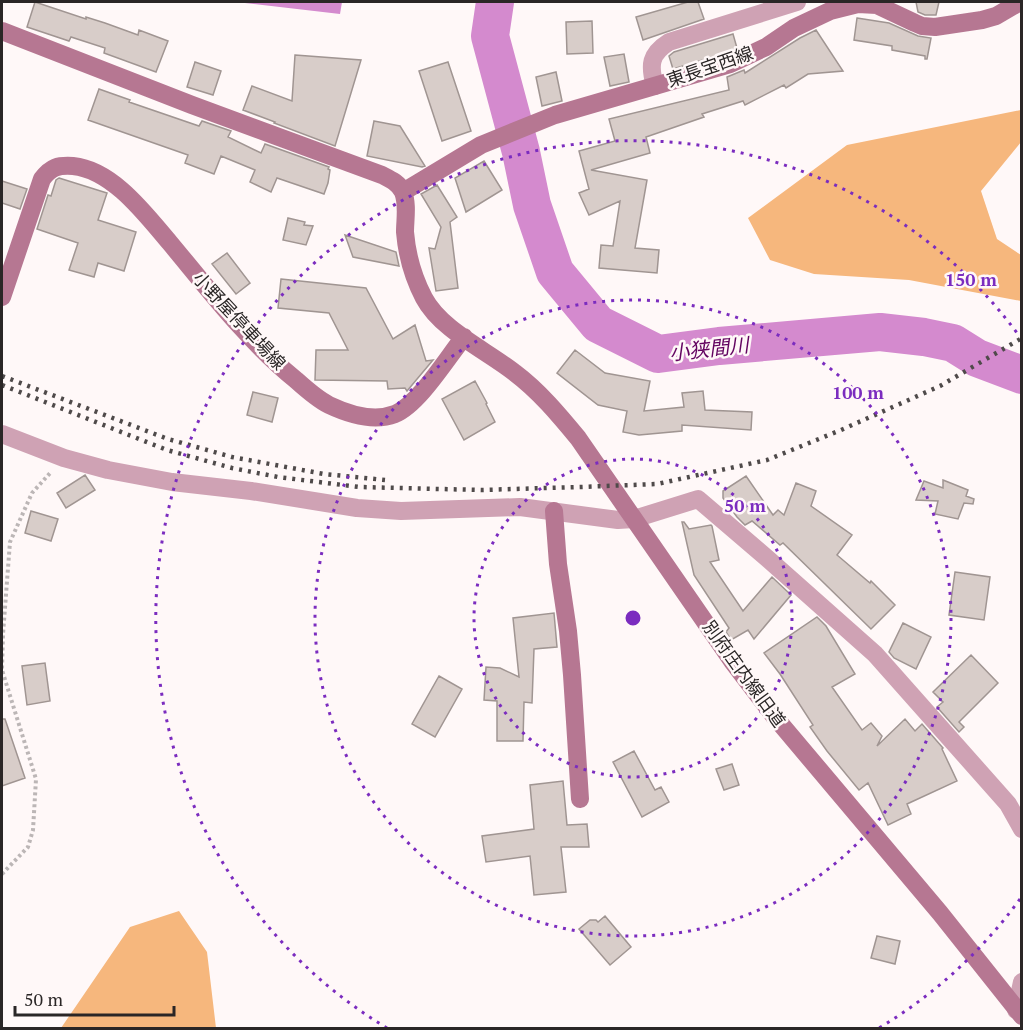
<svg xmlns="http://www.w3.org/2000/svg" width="1023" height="1030" font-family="'PT Serif','Noto Sans JP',serif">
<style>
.green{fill:#f6b77d}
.water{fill:#d48ace}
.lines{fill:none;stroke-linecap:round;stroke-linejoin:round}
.river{stroke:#d48ace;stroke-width:38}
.building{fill:#d8cdc9;stroke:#a09592;stroke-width:1.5}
.path{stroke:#bcb6b6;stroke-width:4;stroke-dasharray:3 3;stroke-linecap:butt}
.street{stroke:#cfa2b4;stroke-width:18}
.secondary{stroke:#b67792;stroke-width:18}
.rail{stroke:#4f4a4a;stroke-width:4.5;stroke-dasharray:3 6;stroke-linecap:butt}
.ring{fill:none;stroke:#7b2cbf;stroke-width:3;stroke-dasharray:3 6}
.labels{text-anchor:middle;stroke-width:5;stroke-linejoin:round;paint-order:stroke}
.street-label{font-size:18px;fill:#2a2626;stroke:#fff8f8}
.water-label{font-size:20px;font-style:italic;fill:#630460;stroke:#fff8f8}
.centre{fill:#7b2cbf;stroke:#fff8f8;stroke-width:3}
.ring-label{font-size:18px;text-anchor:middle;font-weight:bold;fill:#7b2cbf;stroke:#fff8f8;stroke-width:5;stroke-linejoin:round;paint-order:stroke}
</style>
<rect width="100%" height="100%" fill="#fff8f8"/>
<path class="green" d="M1021 110V142L981 191 997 239 1021 255V301L909 280 814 274 770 260 748 218 847 145Z
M179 911 207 952 216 1028H61L130 927Z"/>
<path class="water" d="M236 2H342L340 14Z"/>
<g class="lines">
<path class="river" d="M495 2 490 36 521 152 532 205 555 272 598 324 658 354 719 346 880 332 924 337 953 343 977 358 1022 375"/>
</g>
<path class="building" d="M35 2 86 19V17L105 23 138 35 139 30 168 41 156 72 104 53 105 48 71 37 69 41 27 27Z
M688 2H698L704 19 643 40 636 17Z
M916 2H939L936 15H925L918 12Z
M857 18 889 23 918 36 931 38 927 59H925V56L892 50V46L854 40Z
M592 21 593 53 567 54 566 22Z
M816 30 843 71 808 74 786 88 784 85 745 105 743 101 702 114 704 117 646 137 650 153 591 170 647 180 635 248 659 250 657 273 599 268 601 245 613 246 620 201 589 215 579 193 589 189 579 151 615 141 609 119 729 90 727 77 744 70 745 73 800 38Z
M733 34 737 48 726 53 673 69 669 56 674 52Z
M624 54 629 82 610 86 604 57Z
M295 55 361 60 335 146 274 123 275 122 243 110 252 86 292 101Z
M195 62 221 71 213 95 187 87Z
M448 62 471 131 442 141 419 71Z
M556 72 562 101 542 106 536 77Z
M99 89 130 100 129 102 199 126 202 121 231 131 228 137 261 153 265 144 329 167 328 169 330 170 328 183 324 194 277 178 271 192 250 182 255 170 221 156 214 174 185 163 188 155 88 120Z
M374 121 400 126 425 166 422 167 367 156Z
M484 161 502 190 466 212 455 178Z
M59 178 107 193 98 220 136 232 124 271 98 263 94 277 69 270 78 243 37 229 48 195 51 196 56 180Z
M2 181 27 189 20 209 2 203Z
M437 185 457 217 450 222 458 288 436 291 429 248 435 249 441 227 421 194Z
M288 218 305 222 304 225 313 226 306 245 283 240Z
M345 235 396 252 399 266 353 257Z
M227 253 250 283 236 294 212 264Z
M281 279 366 288 393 339 415 325 426 361 433 360 407 391 405 388 388 389 387 381 315 380 316 350H348L329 313 278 308Z
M575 350 605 373 650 381 644 411 684 407 682 393 703 391 705 410 752 412 751 430 682 425V431L639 435 623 432 627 411 598 405 557 373Z
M475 381 487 403 486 404 495 422 464 440 442 399Z
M253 392 278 398 272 422 247 415Z
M85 475 95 490 66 508 57 493Z
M746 476 773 515 778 510 784 515 796 483 816 491 811 506 852 535 837 555 870 583 871 581 895 605 871 629 783 543 780 545 752 521 745 525 737 517 723 498V491Z
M943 480 968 490 966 496 974 499 973 504 964 503 958 519 935 514 938 501 916 500 924 481 943 488Z
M31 511 58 519 51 541 25 533Z
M682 522H684L689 529 711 525 712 526 719 560 710 562 743 611 772 577 791 595 754 639 748 630 731 640 726 632 729 628 694 575Z
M955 572 990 577 984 620 949 615Z
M554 613 557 647 534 649 532 703 524 702 523 741H497V701L484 700 486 667 500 668 519 677 513 618Z
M817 617 826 626 855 674 832 687 862 730 871 723 882 736 877 746 905 719 915 731 922 724 943 748 942 749 957 781 907 804 911 814 888 825 868 783 859 790 827 751 810 727 813 725 780 674 764 653Z
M903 623 931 637 916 669 894 658 889 652Z
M971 655 998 683 959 722 964 727 959 732 937 707 943 702 933 692Z
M45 663 50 701 27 705 22 666Z
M439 676 462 689 435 737 412 724Z
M2 719H5L25 778 2 786Z
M634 751 655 790 661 787 669 802 642 817 613 762Z
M732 764 739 785 724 790 716 769Z
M563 781 567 825 587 824 589 847H561L566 892 534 895 530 856 486 862 482 836 534 829 530 785Z
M605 916 631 947 610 965 579 929 590 920H596L598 922Z
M877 936 900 941 895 964 871 958Z"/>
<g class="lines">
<path class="path" d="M2 874 28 847 33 830 36 779 2 670 3 634 10 542 32 493 51 472"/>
<path class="street" d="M655 86C649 65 650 54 669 42L797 2
M2 434 64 458 108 470 172 482 251 491 357 508 401 511 520 507 618 520 634 519 698 499 768 559 875 654 1008 804 1022 829
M1016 1010 1022 982"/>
<path class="secondary" d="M2 31 192 105 382 175C390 179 399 183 403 192 408 204 405 220 405 232 407 256 413 277 424 298 441 330 486 350 515 373 539 391 559 415 578 438L732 661 774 716 940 913 1022 1016
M403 192 481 145 555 115 730 64 766 47 794 28 830 11 858 4 877 5 915 23 922 26 935 27 982 20 996 16 1020 2
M2 297 42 179C51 167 58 165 73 166 113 170 146 215 170 243 210 291 248 341 296 380 306 389 317 399 329 405 348 414 374 422 395 414 419 404 447 358 464 337
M554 511 558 564 568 631 572 675 580 799"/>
<path class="rail" d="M2 376 168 439 232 457 324 474 385 480
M2 385 167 450 232 468 278 477 359 487 481 490 580 487 657 484 767 460 841 430 940 386 1022 338"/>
</g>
<g class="ring">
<circle cx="633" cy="618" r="159"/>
<circle cx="633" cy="618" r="318"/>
<path d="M1020 899A478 478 0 0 1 879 1028M387 1028A478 478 0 1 1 1020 337"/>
</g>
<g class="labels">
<g class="street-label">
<text transform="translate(710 67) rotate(-19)" y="6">東長宝西線</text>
<text transform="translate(239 321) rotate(47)" y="6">小野屋停車場線</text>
<text transform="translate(744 674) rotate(54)" y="6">別府庄内線旧道</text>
</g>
<g class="water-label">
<text transform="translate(709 349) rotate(-6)" y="7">小狭間川</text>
</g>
</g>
<circle cx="633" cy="618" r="9" class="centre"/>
<g class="ring-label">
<text x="971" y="286">150 m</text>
<text x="858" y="399">100 m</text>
<text x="745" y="512">50 m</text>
</g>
<rect width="1023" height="1030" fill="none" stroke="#2a2626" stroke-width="6"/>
<path d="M15 1006v9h159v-9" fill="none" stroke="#2a2626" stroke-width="3"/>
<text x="24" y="1006" font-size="18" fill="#2a2626" stroke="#fff8f8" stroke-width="4.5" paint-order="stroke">50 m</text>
</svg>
